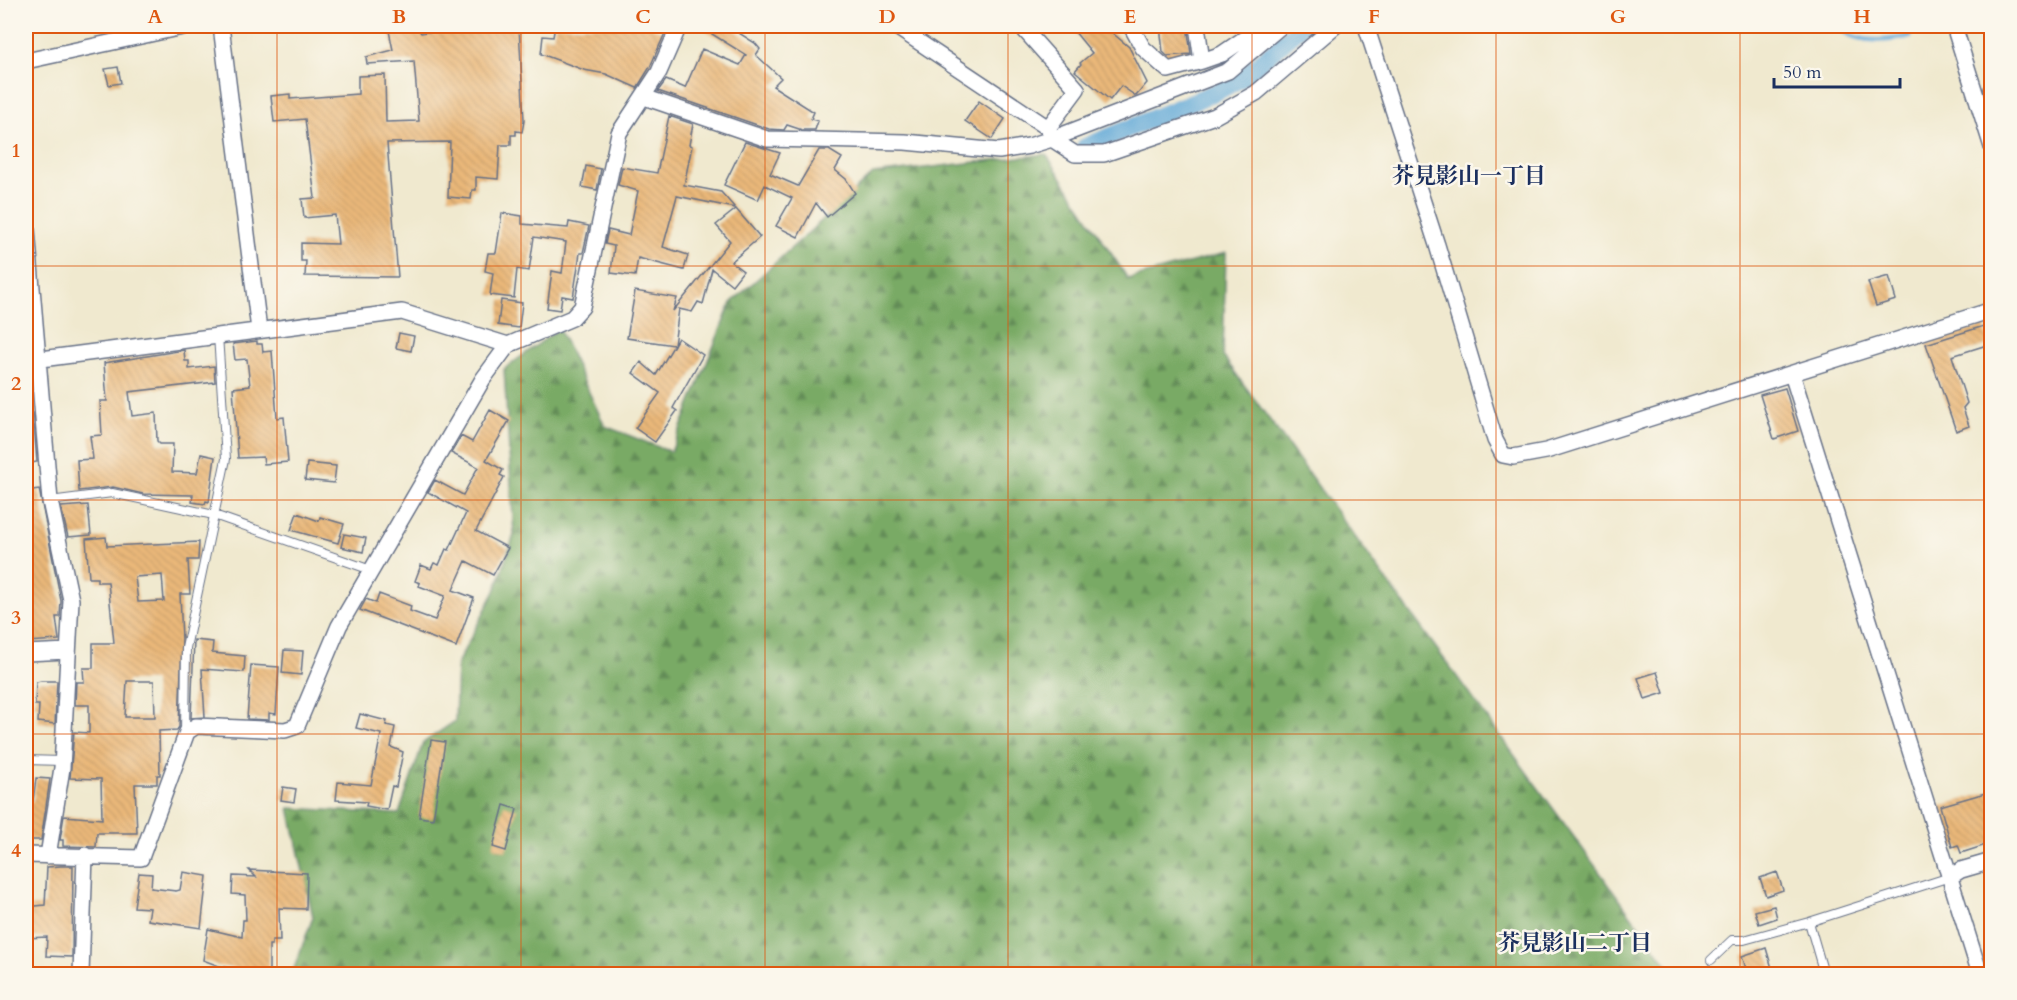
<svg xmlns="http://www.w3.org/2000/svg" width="2017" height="1000" font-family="Cardo,'Noto Serif JP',serif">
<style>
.forest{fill:url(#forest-firs);stroke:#4a6c62;stroke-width:1.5}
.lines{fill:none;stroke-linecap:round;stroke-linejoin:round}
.stream{stroke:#60a8d7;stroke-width:5}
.canal{stroke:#60a8d7;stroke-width:18}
.building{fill:url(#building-back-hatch);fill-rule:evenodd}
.service-casing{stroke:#667086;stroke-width:10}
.minor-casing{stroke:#667086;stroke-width:18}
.service{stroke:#fff;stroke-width:8}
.minor{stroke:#fff;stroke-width:15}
.grid{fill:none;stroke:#de5710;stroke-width:1.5;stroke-opacity:0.55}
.labels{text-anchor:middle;stroke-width:5;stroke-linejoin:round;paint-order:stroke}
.neighbourhood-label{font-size:22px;font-weight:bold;fill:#1b2f5e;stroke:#fbf7ec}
.neatline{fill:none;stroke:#de5710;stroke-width:2}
.grid-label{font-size:20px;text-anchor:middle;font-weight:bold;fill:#de5710}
</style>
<defs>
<pattern id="forest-firs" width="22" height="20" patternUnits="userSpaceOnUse" patternTransform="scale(1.5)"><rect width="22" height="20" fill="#79aa65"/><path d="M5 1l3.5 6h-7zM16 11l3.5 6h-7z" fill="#628b56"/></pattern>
<pattern id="building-back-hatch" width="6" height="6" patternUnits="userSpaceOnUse" patternTransform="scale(1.5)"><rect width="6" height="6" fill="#eab879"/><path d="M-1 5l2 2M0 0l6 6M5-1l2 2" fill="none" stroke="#c89e6b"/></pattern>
</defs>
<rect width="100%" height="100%" fill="#fbf7ec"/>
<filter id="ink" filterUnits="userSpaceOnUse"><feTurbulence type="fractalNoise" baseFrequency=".0167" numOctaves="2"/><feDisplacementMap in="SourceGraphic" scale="12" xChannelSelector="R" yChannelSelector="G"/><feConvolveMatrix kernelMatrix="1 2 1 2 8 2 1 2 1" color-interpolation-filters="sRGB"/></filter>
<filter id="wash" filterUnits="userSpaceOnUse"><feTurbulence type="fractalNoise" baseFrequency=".008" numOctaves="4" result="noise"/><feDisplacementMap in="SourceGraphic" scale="24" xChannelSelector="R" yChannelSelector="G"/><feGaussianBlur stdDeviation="1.35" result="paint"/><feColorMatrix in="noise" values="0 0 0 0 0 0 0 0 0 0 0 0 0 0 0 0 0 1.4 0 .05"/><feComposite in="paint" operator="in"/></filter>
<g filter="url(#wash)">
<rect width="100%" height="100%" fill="#f0e9cf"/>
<path class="forest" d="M1046 154 1128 279 1226 253 1223 356 1674 974H292L313 917 289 808 399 814 423 743 455 721 457 664 495 591 514 535 504 369 559 329 605 426 671 452 731 303 873 174Z"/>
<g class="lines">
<path class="stream" d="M1836 26C1856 44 1885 42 1910 36"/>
<path class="canal" d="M1085 147 1218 91 1242 78 1302 26"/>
</g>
<g id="blocks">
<path class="building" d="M388 26H416L421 33 446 29V26H519L524 121 522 132 516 131V135H511V145H500L498 179 476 177V190H472L471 199 448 197 450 142 387 143 398 277 305 276 306 261H301V243L338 244 335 215 304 218 302 199 315 198 305 119 274 122 271 96 290 94V99L358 94V76L385 75 386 122 419 121 414 61 367 64 366 57 393 50Z
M555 26H649L665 33 650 67 637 88 606 74 584 70 541 54 543 36 553 37Z
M699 26H728L755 43 760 49 756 55 781 78 773 86 814 112 811 119 818 121 815 130H802L787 125 784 130 769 129 658 91 666 80 685 88 702 49 740 65 746 55Z
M1070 26H1104L1129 47 1147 83 1136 96 1121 86 1110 100 1075 71 1081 64 1080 63 1092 53Z
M1160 26H1187L1191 54 1167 56 1163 52Z
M118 67 121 83 109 85 105 69Z
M979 101 1005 119 992 139 965 121Z
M669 116 693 124 689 145 692 146 684 185 721 192 735 208 677 196 663 247 688 255 684 270 638 258 635 276 611 273 614 246 605 244 608 230 629 235 638 191 618 185 622 167 657 173Z
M745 142 780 153 770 174 798 186 819 150H829L842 158 835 170 846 179 855 193 827 217 816 203 798 237 776 226 792 198 765 185 758 200 724 185Z
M586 166 601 169 597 190 582 187Z
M736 209 760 237 731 262 743 271 732 285 712 269 703 304 698 302 692 312 679 309 674 345 678 338 703 355 673 408 677 411 655 442 635 428 660 393 633 373 641 362 656 375 674 345 627 338 635 291 677 298 673 311 730 241 716 225Z
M502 213 522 216V224L568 228 569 222 589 226 583 253H580L573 298 562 296 560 310 547 308 552 271 562 273 566 242 534 237 529 271 517 269 514 298 490 295 493 273 485 271 488 253H496Z
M1889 276 1896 300 1876 306 1868 282Z
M501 300 522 303 519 328 498 325Z
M1984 326 1990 344 1952 356 1967 403 1963 408 1969 426 1956 431 1926 344Z
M399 333 414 336 411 351 396 348Z
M257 341V344H262L263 352 272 351 277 418 284 417 288 462 264 464 263 457 238 458 233 388 250 386 247 359 235 360 233 344Z
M184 350 185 361H189V369L214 366 215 382 129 392 132 416 156 413 157 441 160 444H173L172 472 197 473 201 454 215 457 209 502 206 501 205 504 192 502 193 495 143 494 113 487 79 491 77 460 93 459 90 436 102 435 100 401H107L104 363Z
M1785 388 1798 431 1774 439 1760 395Z
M490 410 509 421 486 460 503 470 500 475 504 477 476 531 508 548 493 575 466 561 453 590 474 598 456 647 360 610 366 599 376 603 379 594 411 606 410 611 435 620 445 596 419 586 420 583 415 581 421 565 431 569 434 563 439 565 446 549 449 550 466 513 428 492 435 480 463 495 478 467 451 453 461 436 472 442Z
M33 413 37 462 26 464V414Z
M307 463 336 466 334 483 305 480Z
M39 489 61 601 60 617H56L59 640 26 642V597L29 596 26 577V491Z
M88 505 91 535 68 537 61 507Z
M297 513 319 521 320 517 344 524 338 543 291 530Z
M344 534 366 538 363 552 341 547Z
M106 537 107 546 199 542 198 560H188L190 594H180L182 639 179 727 177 730 159 731 160 775H157V784H135L137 833H97L96 847 63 846V840H60L64 816 102 819 101 779 70 778 74 732 89 733V705H75L76 682H84L83 668H93V643H114L108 582H97V578H89L86 539ZM162 575 164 601 138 602 135 577ZM127 681H154L155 717H125Z
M194 640 213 642 212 653 245 656 244 672 202 669 205 717 191 718Z
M284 650 303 651 301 675 282 673Z
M251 665 279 667 276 714 269 713V720L247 719Z
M1657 672 1664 693 1645 699 1638 678Z
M41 681H57L55 724 38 722 39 705H35L36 682Z
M360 714 387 721 386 725 395 727 391 747 403 752 396 787 392 786 387 810 366 806 367 802 336 800 338 782 371 785 381 734 356 728Z
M431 740 445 742 433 819 419 817Z
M36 778 50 779 41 840H26V800L33 801Z
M283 787 296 789 294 802 281 800Z
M1992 791V843L1961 853 1958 845 1952 847 1940 806Z
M504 805 517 809 506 851 493 847Z
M61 866H73L72 957 46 956 47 937 26 938V907L45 905 47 867Z
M249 870 307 873 306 909 279 908 280 941H272V945H269V975H242L243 970 219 966 203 960 208 929 242 937 243 920H246L245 895 232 894 233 876 256 877Z
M183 872 207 876 201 928 148 920 150 908 134 907 139 873 152 874 151 888 176 891 180 890Z
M1777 872 1783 890 1766 896 1760 878Z
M1774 906 1777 918 1759 924 1755 911Z
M1766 948 1774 975H1748L1742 956Z"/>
</g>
</g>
<g filter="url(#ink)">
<use href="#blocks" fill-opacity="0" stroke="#667086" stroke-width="1.5"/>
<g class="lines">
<defs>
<path id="service" d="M50 501 112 493 214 515 371 570
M185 735 186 648 226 459 218 335
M26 760 62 761
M1809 922 1824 974
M1711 960 1732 940H1744L1809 922 1950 877"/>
<path id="minor" d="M221 26 259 330
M895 26 1048 128 1052 139 1075 154H1104L1215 116 1256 93 1335 26
M1021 26 1077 89 1048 128
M1131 26 1143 48 1168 70 1202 61
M1197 26 1202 61 1222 54 1263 26
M1366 26 1437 245 1495 440 1503 455 1513 457 1546 451 1992 310
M1954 26 1992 147
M26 61 187 26
M644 97 767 139 905 142 999 151 1029 146 1052 139 1228 71 1281 26
M26 217 50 501 71 600 62 768 48 856
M26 361 402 312 508 345
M1792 374 1980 974
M26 653 68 651
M26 855 141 858 187 732 196 726 285 730 297 726 339 626 483 379 508 345 572 318 582 307 619 133 659 72 679 26
M1950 877 1961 870 1992 861
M81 974 85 855"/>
</defs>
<use href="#service" class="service-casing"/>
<use href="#minor" class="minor-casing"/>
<use href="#service" class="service"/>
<use href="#minor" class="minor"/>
</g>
</g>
<path class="grid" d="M277 26V974M521 26V974M765 26V974M1008 26V974M1252 26V974M1496 26V974M1740 26V974M26 266H1992M26 500H1992M26 734H1992"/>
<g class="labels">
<g class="neighbourhood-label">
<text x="1469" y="183">芥見影山一丁目</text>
<text x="1575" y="950">芥見影山二丁目</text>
</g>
</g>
<rect width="2017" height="1000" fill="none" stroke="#fbf7ec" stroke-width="66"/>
<path d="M1774 78v9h126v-9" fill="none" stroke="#1b2f5e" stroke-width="3"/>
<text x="1783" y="78" font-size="18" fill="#1b2f5e" stroke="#fbf7ec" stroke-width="4.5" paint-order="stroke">50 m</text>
<rect x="33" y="33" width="1951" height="934" class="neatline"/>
<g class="grid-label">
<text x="155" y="23">A</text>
<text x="399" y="23">B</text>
<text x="643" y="23">C</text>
<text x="887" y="23">D</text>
<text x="1130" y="23">E</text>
<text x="1374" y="23">F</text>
<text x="1618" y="23">G</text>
<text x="1862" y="23">H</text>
<text x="16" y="157">1</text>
<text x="16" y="390">2</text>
<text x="16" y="624">3</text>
<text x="16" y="857">4</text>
</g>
</svg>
